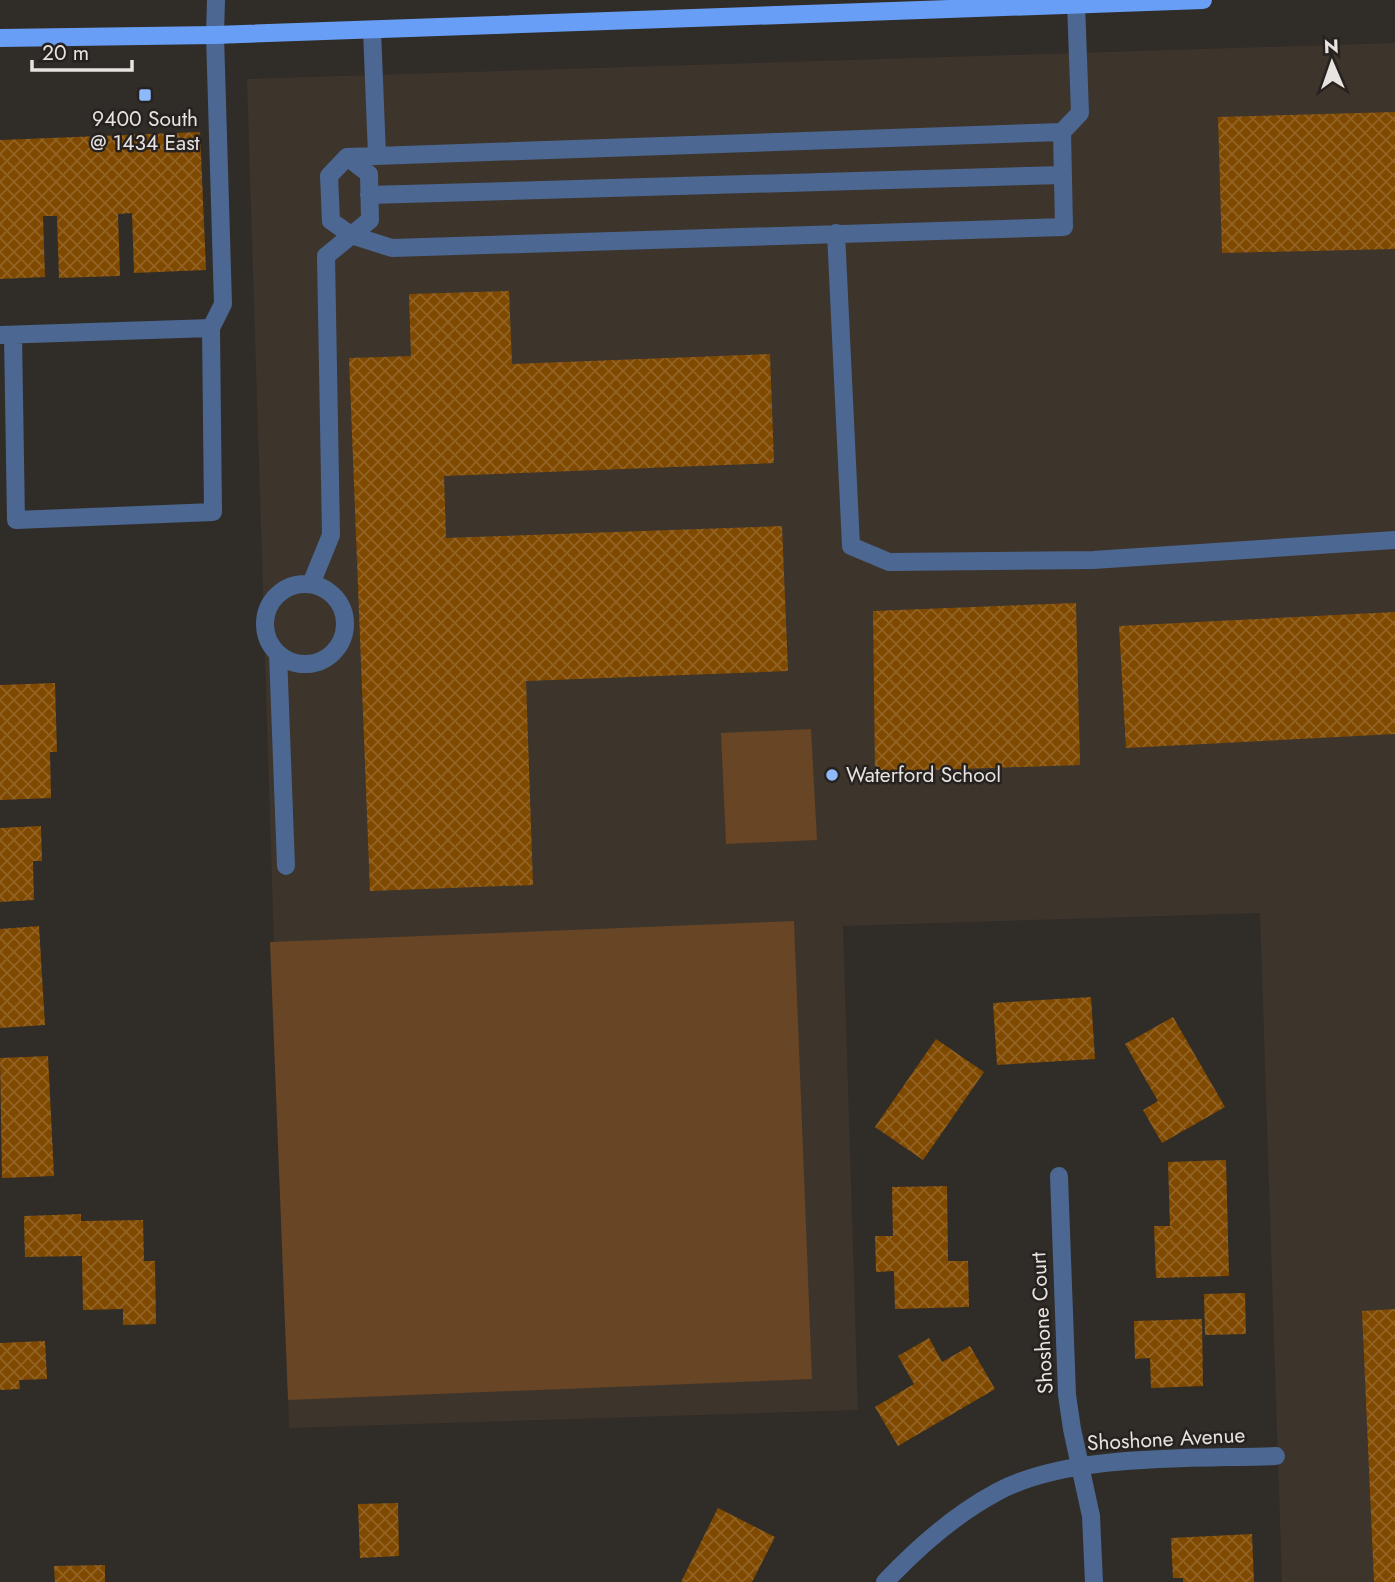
<svg xmlns="http://www.w3.org/2000/svg" width="1395" height="1582" font-family="Jost,sans-serif">
<style>
.built{fill:#3d342c}
.green{fill:#674525}
.building{fill:url(#building-cross-hatch)}
.lines{fill:none;stroke-linecap:round;stroke-linejoin:round}
.minor{stroke:#4c6791;stroke-width:18}
.major{stroke:#689ef5;stroke-width:18}
.poi-dot{fill:#8eb9fc;stroke:#27221f;stroke-width:2.5}
.labels{text-anchor:middle;stroke-width:5;stroke-linejoin:round;paint-order:stroke}
.poi-label{font-size:21px;fill:#e6e3e0;stroke:#27221f}
.street-label{font-size:21px;fill:#e6e3e0;stroke:#27221f}
</style>
<defs>
<pattern id="building-cross-hatch" width="8" height="8" patternUnits="userSpaceOnUse" patternTransform="scale(1.75)"><rect width="8" height="8" fill="#804900"/><path d="M0 0l8 8M0 8l8-8" fill="none" stroke="#926325"/></pattern>
</defs>
<rect width="100%" height="100%" fill="#302c28"/>
<path class="built" d="M1395 43V1582H1282L1260 913 843 926 858 1410 289 1428 247 79Z"/>
<path class="green" d="M811 729 817 840 726 844 721 733Z
M794 921 812 1379 288 1400 270 942Z"/>
<path class="building" d="M1395 112V249L1222 253 1218 117Z
M200 132 206 270 134 273 132 213 118 214 120 276 59 278 57 216H43L45 277 0 279V140Z
M509 291 512 364 770 354 774 463 444 476 446 538 782 526 788 671 526 681 533 885 370 891 349 358 411 356 409 294Z
M1076 603 1080 765 875 772 873 611Z
M1395 612V734L1126 748 1119 626Z
M55 683 57 752H50L51 798 0 800V685Z
M41 826 42 861H33L34 900 0 902V828Z
M39 926 45 1025 0 1028V929Z
M1091 997 1095 1059 997 1065 993 1003Z
M1173 1017 1225 1107 1162 1143 1143 1110 1158 1101 1125 1044Z
M936 1039 984 1072 923 1160 875 1127Z
M48 1056 54 1176 2 1178 0 1058Z
M1226 1160 1229 1276 1156 1278 1154 1226H1170L1168 1162Z
M947 1186 948 1261H968L969 1307 895 1309 894 1271 876 1272 875 1236H893L892 1187Z
M81 1214V1221L143 1220 144 1261H155L156 1324 123 1325V1309L83 1310 82 1256 25 1257 24 1216Z
M1245 1293 1246 1334 1205 1335 1204 1294Z
M1395 1309V1582H1374L1362 1311Z
M1202 1319 1203 1386 1151 1388 1150 1358 1135 1359 1134 1321Z
M929 1338 942 1362 970 1346 995 1389 898 1446 875 1407 914 1384 898 1356Z
M45 1341 47 1379 19 1380 20 1389 0 1390V1343Z
M398 1503 399 1556 360 1558 358 1504Z
M718 1508 775 1537 752 1582H681Z
M1252 1534 1254 1582H1183V1578H1173L1171 1538Z
M105 1565V1582H55L54 1566Z"/>
<g class="lines">
<path class="minor" d="M372 30 377 155
M1062 132 1064 227 392 248 351 235 331 221 329 176 347 157 1062 132 1080 113 1076 3
M369 195 1063 175
M836 233 851 546 889 562 1093 560 1395 540
M0 335 211 328 223 304 215 35 216 0
M13 335 16 520 213 512 211 328
M265 624a40 40 0 1 1 80 0a40 40 0 1 1-80 0Z
M311 584 331 535 326 256 370 220 369 174 347 157
M278 654 286 866
M1059 1176 1067 1395 1072 1429 1091 1516 1094 1582
M885 1582C918 1547 954 1515 997 1492 1069 1453 1194 1459 1276 1456"/>
<path class="major" d="M0 38 215 35 1203 0"/>
</g>
<g class="poi-dot">
<rect x="138" y="88" width="14" height="14" rx="3.5"/>
<circle cx="832" cy="775" r="7"/>
</g>
<g class="labels">
<g class="poi-label">
<text x="145" y="126">9400 South<tspan x="145" dy="24">@ 1434 East</tspan></text>
<text x="846" y="782" text-anchor="start">Waterford School</text>
</g>
<g class="street-label">
<text transform="translate(1042 1323) rotate(-93)" y="7">Shoshone Court</text>
<text transform="translate(1166 1439) rotate(-3)" y="7">Shoshone Avenue</text>
</g>
</g>
<g transform="translate(1332 63) rotate(358)" stroke="#27221f" stroke-width="5" paint-order="stroke">
<path d="M0-5L12 26L0 18L-12 26Z" fill="#e6e3e0"/>
<text y="-10" font-size="19" font-weight="bold" text-anchor="middle" fill="#e6e3e0">N</text>
</g>
<path d="M32 60v10h100v-10" fill="none" stroke="#e6e3e0" stroke-width="3.5"/>
<text x="42" y="60" font-size="21" fill="#e6e3e0" stroke="#27221f" stroke-width="5" paint-order="stroke">20 m</text>
</svg>
